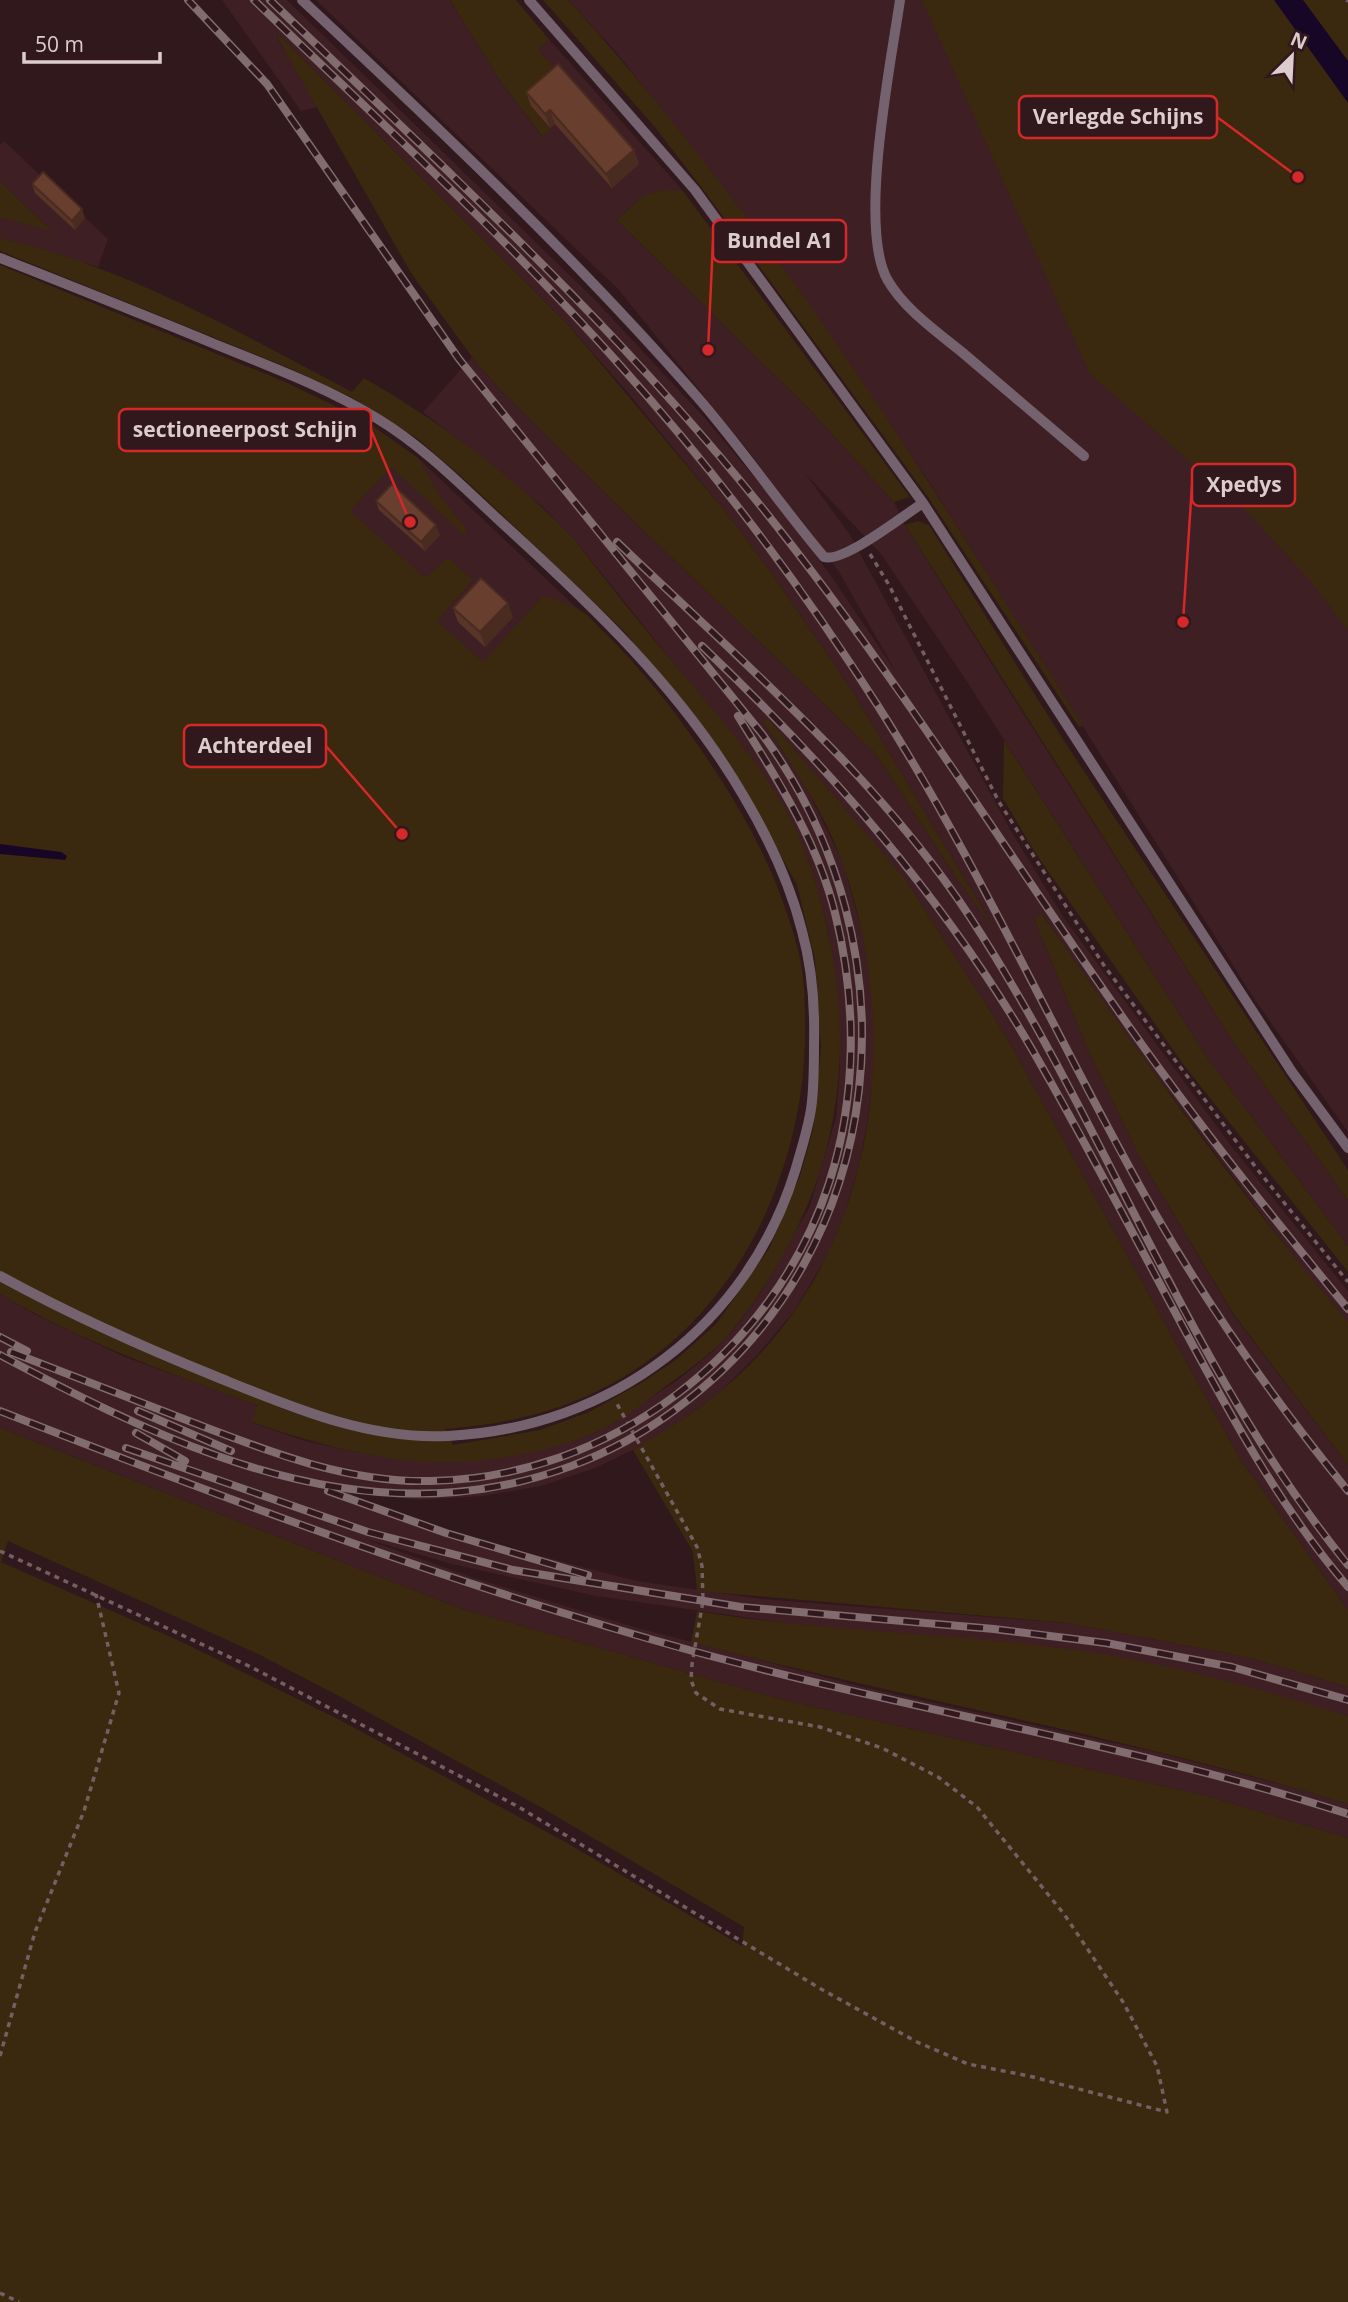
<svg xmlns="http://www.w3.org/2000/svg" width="1348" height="2302" font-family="'Open Sans',sans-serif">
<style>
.built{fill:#3e1f24}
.green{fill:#3a280f;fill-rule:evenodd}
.water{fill:#180626}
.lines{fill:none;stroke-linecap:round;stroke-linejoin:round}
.path{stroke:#755f63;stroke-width:3.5;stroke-dasharray:5 5;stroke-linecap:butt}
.lane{stroke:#74626e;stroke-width:10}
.rail-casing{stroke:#816c6f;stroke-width:8}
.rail{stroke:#30181c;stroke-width:5;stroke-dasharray:16;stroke-linecap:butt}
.wall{fill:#593528}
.shaded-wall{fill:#492b20}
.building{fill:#683e2e;stroke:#492b20;stroke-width:2}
.leader{fill:none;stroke:#d62828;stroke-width:2.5}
.callout-dot{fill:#d62828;stroke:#30181c;stroke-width:2.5}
.callout{fill:#30181c;stroke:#d62828;stroke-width:2.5}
.callout-label{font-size:21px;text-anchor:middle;font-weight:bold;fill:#ddccce}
</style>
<rect width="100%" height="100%" fill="#30181c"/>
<path class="built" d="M222 0H287L595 300 703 416 770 496 829 573 896 672 839 572 753 457 619 290 316 0H450L501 82 542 136 550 128 531 106 538 49 549 39 683 191 642 197 617 220 809 409 894 502 905 525 988 658 1234 1043 1348 1200V1246L1206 1056 964 677 881 554 805 473 850 535 1011 831 1064 918 1232 1147 1348 1291V1322L1306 1273 1124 1033 1043 915 1034 919 1086 1045 1139 1156 1234 1316 1348 1465V1610L1240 1459 1003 1031 905 879 763 722 803 781 843 863 864 939 874 999 875 1064 867 1124 859 1166 842 1222 828 1254 795 1310 759 1353 719 1393 670 1429 633 1450 595 1468 541 1486 483 1496 418 1500 353 1492 352 1496 468 1537 637 1581 761 1599 1067 1623 1247 1657 1348 1687V1716L1179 1670 1053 1647 819 1628 596 1596 452 1564 362 1538 474 1578 634 1627 859 1686 1164 1754 1302 1790 1348 1804V1838L1207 1796 780 1699 459 1608 0 1428V1294L36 1315 125 1357 257 1405 253 1423 305 1441 355 1452 463 1462 551 1447 595 1433 678 1380 712 1352 739 1323 761 1292 809 1208 836 1118 840 1068 834 970 827 925 810 864 793 826 757 767 574 539 543 507 423 412 472 357 504 394 616 504 875 753 958 880 993 926 854 694 778 582 725 511 628 393 570 327 279 35 277 38 319 107 301 111Z
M568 0H995L1348 564V1132L1253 997 926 477 727 192 616 52Z
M4 141 108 239 98 267 0 238V217L51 230 0 181V145Z
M364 420 418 458 634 662 490 693 356 546 337 464Z"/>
<path class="green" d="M450 0H516L549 39 538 50 563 78 531 106 550 128 543 137 501 82Z
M543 0H568C768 218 926 476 1083 726L1079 727 928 497 702 188 654 126Z
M922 0H1348V630L1309 579 1245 510 1090 374Z
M279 35 570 327 725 511 778 582 854 694 999 936 958 880 875 753 616 504 504 394 472 357 411 273 277 37Z
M0 181 53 232 0 217Z
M662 190 683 191 910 497 894 502 809 409 617 220 642 197Z
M0 238C125 266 240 333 352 392L364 378C440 422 513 475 574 539 607 582 641 625 677 667 727 727 787 791 811 868 855 1007 853 1141 776 1267 758 1297 738 1328 711 1352 697 1364 681 1375 666 1386 643 1403 620 1422 594 1433 561 1448 498 1461 462 1462 391 1465 318 1445 252 1422L257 1405C168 1373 82 1342 0 1294V265L283 381 364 420 418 458 440 496 468 531 464 535 391 467 350 511 425 578 448 557 473 580 437 621 483 662 543 596C555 600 569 604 580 610 589 615 597 626 605 633 637 665 666 699 692 737 740 804 779 873 799 954 804 975 805 999 805 1021 808 1163 741 1313 613 1383 558 1413 506 1424 445 1429L453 1445 540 1430 589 1412 641 1383 677 1359 717 1323 769 1249 800 1176 813 1130 821 1048 815 960 797 885 740 782 626 633 471 485 418 439 351 397 287 367 0 251Z
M918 521 929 525 1064 741 1348 1170V1200L1234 1043 905 525Z
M767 718 905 879 1003 1031 1240 1459 1348 1610V1687L1247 1657 1067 1623 697 1591 693 1552 633 1450C662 1433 691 1415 717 1394 873 1269 907 1046 843 865 825 813 794 767 763 722Z
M1004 740 1206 1056 1348 1246V1272L1183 1064 1034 851 1003 798Z
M1042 914C1139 1054 1238 1192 1348 1322V1465L1234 1315 1139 1156 1086 1045 1034 919Z
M0 1428 459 1608 780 1699 1207 1796 1348 1838V2302H0ZM8 1541 258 1654 335 1694 544 1809 744 1927 742 1946 567 1843 338 1719 182 1642 1 1562Z
M697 1611C815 1631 934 1632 1052 1647 1153 1659 1252 1686 1348 1716V1804C1132 1737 909 1700 691 1642Z"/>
<path class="water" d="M1274 0H1303L1348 61V103Z
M0 844 61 852 67 856 65 860 0 854Z"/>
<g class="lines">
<path class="path" d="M1347 0 1348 2
M870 554 889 585 999 802 1105 967 1257 1169 1348 1282
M0 1551 251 1667 517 1806 821 1989 917 2042 968 2064 1029 2076 1167 2112 1157 2066 1123 2002 1064 1914 977 1807 938 1777 882 1748 820 1727 720 1709 696 1693 691 1680 692 1664 703 1601 702 1566 697 1547 617 1404
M0 2056 35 1932 84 1811 119 1693 96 1594
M0 2293 19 2302"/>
<path class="lane" d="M302 0C439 128 576 258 699 399 743 450 781 506 824 557 844 563 904 515 923 503
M529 0 695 190 923 503 1292 1072 1348 1148
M900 0C891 63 858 225 887 279 904 309 936 331 963 353 1003 387 1044 422 1084 456
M0 258C71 286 142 314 212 343 269 366 326 387 378 419 424 447 462 486 501 522 591 604 681 689 743 795 768 837 790 884 802 931 812 967 815 1006 814 1044 814 1063 814 1082 812 1101 810 1124 802 1146 796 1168 749 1325 611 1428 448 1436 367 1440 291 1407 217 1377 140 1346 73 1316 0 1276"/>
<defs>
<path id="rail" d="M254 0C377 119 504 235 618 363 714 470 801 585 878 706 982 869 1060 1047 1156 1215 1212 1312 1277 1404 1348 1491
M270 0C446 170 628 336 779 529 904 688 1012 860 1128 1025 1197 1123 1272 1217 1348 1309
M617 542C738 659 877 775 970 917 1107 1126 1189 1370 1348 1565
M702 646C830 768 944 898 1033 1051 1088 1146 1138 1244 1190 1340 1237 1427 1284 1512 1348 1587
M0 1337 27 1351
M11 1352C70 1375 130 1398 189 1421 268 1451 345 1483 431 1481 610 1478 774 1353 829 1183 857 1097 857 1001 835 913 817 840 777 779 738 716
M0 1355C139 1429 293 1506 456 1492 535 1485 612 1457 676 1409 893 1250 918 944 762 734L459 359 267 84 188 0
M0 1411C228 1500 460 1587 696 1652 912 1711 1135 1745 1348 1814
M138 1411 231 1451
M136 1433 185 1461
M126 1448 368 1532 513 1570 741 1607 994 1629 1106 1643 1232 1667 1348 1700
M328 1491 446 1533 588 1575"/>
</defs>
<use href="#rail" class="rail-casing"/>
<use href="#rail" class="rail"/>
</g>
<path class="wall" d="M526 92 634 150 639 164 612 188 555 124 550 128 531 106Z
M32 184 85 218 75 230 35 193Z
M376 501 440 535 425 551 379 510Z
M453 608 513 617 485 647 458 622Z"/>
<path class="shaded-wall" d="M550 110 555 124 550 128 545 114Z
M634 150 639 164 612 188 606 174Z
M82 209 85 218 75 230 72 221Z
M436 525 440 535 425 551 421 542Z
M508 603 513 617 485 647 480 632Z"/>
<path class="building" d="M558 64 634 150 606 174 550 110 545 114 526 92Z
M43 172 82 209 72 221 32 184Z
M392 484 436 525 421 542 376 501Z
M481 578 508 603 480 632 453 608Z"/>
<path class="leader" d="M1298 177L1217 117M708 350L713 241M410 522L371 430M1183 622L1192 485M402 834L326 746"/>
<g class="callout-dot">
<circle cx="1298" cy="177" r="7"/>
<circle cx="708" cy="350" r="7"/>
<circle cx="410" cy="522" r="7"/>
<circle cx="1183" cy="622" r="7"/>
<circle cx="402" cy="834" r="7"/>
</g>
<g class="callout">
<rect x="1019" y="96" width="198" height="42" rx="7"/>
<rect x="713" y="220" width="133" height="42" rx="7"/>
<rect x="119" y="409" width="252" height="42" rx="7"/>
<rect x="1192" y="464" width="103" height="42" rx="7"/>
<rect x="184" y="725" width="142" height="42" rx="7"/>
</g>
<g class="callout-label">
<text x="1118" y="124">Verlegde Schijns</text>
<text x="780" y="248">Bundel A1</text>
<text x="245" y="437">sectioneerpost Schijn</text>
<text x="1244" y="492">Xpedys</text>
<text x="255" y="753">Achterdeel</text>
</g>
<g transform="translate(1292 56) rotate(24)" stroke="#30181c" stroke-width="5" paint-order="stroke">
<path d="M0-5L12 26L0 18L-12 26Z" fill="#ddccce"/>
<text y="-10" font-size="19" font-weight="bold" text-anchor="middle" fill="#ddccce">N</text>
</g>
<path d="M24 52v10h136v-10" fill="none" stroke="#ddccce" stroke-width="3.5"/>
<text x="35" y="52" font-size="21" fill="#ddccce" stroke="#30181c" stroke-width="5" paint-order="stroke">50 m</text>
</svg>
